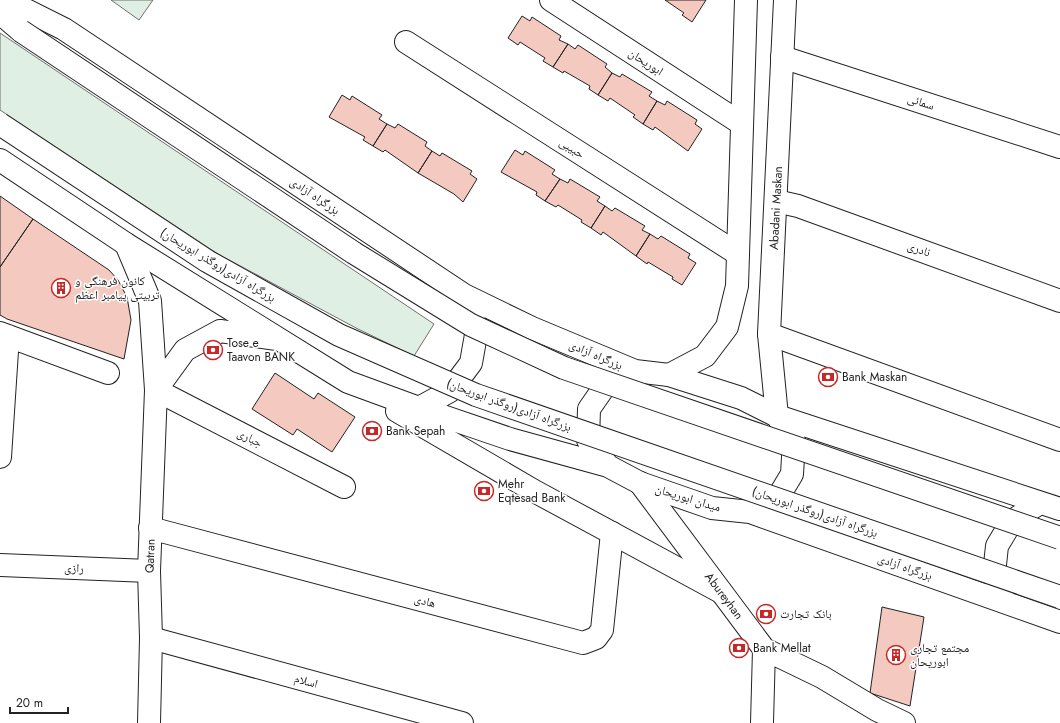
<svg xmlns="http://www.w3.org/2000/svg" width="1060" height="723" font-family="Jost,'Noto Naskh Arabic',sans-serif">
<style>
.green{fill:#e0efe3;stroke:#6f6f6f}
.building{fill:#f3c9c0;stroke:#222}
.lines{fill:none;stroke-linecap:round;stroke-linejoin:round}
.minor-casing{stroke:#222;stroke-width:24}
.major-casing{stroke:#222;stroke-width:24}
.highway-casing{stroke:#222;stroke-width:24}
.minor{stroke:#fff;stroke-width:22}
.major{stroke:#fff;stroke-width:22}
.highway{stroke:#fff;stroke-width:22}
.highway-bridge-casing{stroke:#222;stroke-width:24;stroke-linecap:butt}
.highway-bridge{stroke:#fff;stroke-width:22}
.labels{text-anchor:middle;stroke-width:3;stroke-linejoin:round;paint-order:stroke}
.street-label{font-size:12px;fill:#222;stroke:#fff}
.poi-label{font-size:12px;fill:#222;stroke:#fff;text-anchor:start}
</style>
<rect width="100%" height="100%" fill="#fff"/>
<path class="green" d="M111 0H153L139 20Z
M0 33 434 324 414 356 356 328 218 254 0 110Z"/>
<path class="building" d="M665 0H706L692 22 682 15 684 13Z
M522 16 530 21 532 17 561 36 559 40 568 44 553 67 543 61 545 58 520 42 518 45 508 38Z
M568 44 575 49 578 45 607 64 605 67 612 73 598 95 589 89 590 86 564 71 563 73 553 67Z
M612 73 620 77 622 74 652 92 649 96 657 101 643 124 633 117 635 115 610 98 608 101 598 95Z
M342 95 350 100 352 96 382 115 379 119 387 124 373 146 363 140 365 137 329 117Z
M657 101 665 105 667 101 697 120 695 124 702 129 688 151 655 127 653 130 643 124Z
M387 124 395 128 398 124 427 142 425 146 432 151 418 173 385 150 383 152 373 146Z
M515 150 523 155 525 151 555 170 552 174 560 179 545 201 536 195 537 192 501 172Z
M432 151 440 156 442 153 472 171 470 174 477 179 463 202 454 194 418 173Z
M560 179 568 183 570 179 600 197 597 201 605 206 591 228 581 222 582 220 558 205 556 207 545 201Z
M0 196 33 219 0 267Z
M605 206 612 211 615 208 645 226 642 230 650 234 636 256 603 232 601 235 591 228Z
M33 219 109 270 118 280 127 297 131 320 124 359 7 319 0 315V267Z
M650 234 658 239 661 236 690 254 688 258 696 263 682 285 672 279 673 277 648 262 647 264 636 256Z
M275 373 314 399 318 393 355 417 332 452 297 429 293 435 252 409Z
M882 607 924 617 910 706 870 693Z"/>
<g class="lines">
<defs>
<path id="minor" d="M551 0 742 124
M406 42 738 254
M782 57 1060 147
M776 201 798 206 1060 301
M0 333 108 373
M769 334 1060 440
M156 390 344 487
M0 457 8 336
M150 528 583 643 596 638 602 630 612 533
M0 565 149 571
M151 638 462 723"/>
<path id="major" d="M126 244 150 301 156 390 185 350 220 331 277 339
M669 375 705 356 727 327 737 286 746 0
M777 416 769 334 785 0
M640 483 764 649 762 723
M764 649 822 677 877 710 904 723
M149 723 151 638 149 571 156 390"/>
<path id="highway" d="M6 0 64 29 464 295 532 328 635 371
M0 13 21 31
M0 160 126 244 348 382 419 408 510 439 608 466
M635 371 669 375 741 398 777 416 794 441 792 474 777 499 750 512 712 508 640 483 608 466 588 440 589 409 605 386Z
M419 408 450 391 471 363 477 329 470 310
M397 411 536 492 721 592
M777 416 1060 509
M750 512 1060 622
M1002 592 994 574 997 546 1012 521 1040 503"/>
</defs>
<use href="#minor" class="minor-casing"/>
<use href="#major" class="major-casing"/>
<use href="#highway" class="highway-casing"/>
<use href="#minor" class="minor"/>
<use href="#major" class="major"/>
<use href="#highway" class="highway"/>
<defs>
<path id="highway-bridge" d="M21 31 354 253 471 325 564 368 1060 538
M0 124 207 261 339 335 476 395 1060 597"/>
</defs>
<use href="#highway-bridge" class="highway-bridge-casing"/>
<use href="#highway-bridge" class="highway-bridge"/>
</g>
<defs>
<symbol id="building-ring" viewBox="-11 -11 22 22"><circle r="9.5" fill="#fff" stroke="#c62828" stroke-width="1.5"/><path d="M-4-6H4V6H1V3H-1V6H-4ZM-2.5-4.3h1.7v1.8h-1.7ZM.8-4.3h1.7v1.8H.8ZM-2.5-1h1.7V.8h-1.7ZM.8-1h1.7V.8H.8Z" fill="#c62828"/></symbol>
<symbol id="bank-ring" viewBox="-11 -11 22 22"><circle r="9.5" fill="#fff" stroke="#c62828" stroke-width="1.5"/><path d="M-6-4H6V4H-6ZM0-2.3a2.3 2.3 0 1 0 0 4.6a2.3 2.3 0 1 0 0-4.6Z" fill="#c62828"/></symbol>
</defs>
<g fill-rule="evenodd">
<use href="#building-ring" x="50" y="277" width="22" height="22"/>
<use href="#bank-ring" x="202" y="339" width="22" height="22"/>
<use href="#bank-ring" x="817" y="366" width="22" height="22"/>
<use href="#bank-ring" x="361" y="420" width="22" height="22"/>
<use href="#bank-ring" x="473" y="480" width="22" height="22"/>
<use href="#bank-ring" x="755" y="603" width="22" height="22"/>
<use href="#bank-ring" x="728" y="637" width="22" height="22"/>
<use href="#building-ring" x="885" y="644" width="22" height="22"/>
</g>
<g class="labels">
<g class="street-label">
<text transform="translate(646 62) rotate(33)" y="4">ابوریحان</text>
<text transform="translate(921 102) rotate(18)" y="4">سمائی</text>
<text transform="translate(572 148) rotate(33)" y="4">حبیبی</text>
<text transform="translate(315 196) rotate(34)" y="4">بزرگراه آزادی</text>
<text transform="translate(776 208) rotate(-87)" y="4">Abadani Maskan</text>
<text transform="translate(919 249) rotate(20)" y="4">نادری</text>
<text transform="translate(218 265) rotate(31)" y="4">بزرگراه آزادی(روگذر ابوریحان)</text>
<text transform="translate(596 355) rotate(23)" y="4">بزرگراه آزادی</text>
<text transform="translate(509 405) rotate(20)" y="4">بزرگراه آزادی(روگذر ابوریحان)</text>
<text transform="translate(250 438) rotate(27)" y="4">جباری</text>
<text transform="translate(688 498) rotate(17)" y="4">میدان ابوریحان</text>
<text transform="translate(815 512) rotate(19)" y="4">بزرگراه آزادی(روگذر ابوریحان)</text>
<text transform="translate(150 556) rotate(-88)" y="4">Qatran</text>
<text transform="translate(905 567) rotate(19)" y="4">بزرگراه آزادی</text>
<text transform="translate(74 568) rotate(2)" y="4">رازی</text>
<text transform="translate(724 596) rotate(53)" y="4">Abureyhan</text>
<text transform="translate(425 601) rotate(15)" y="4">هادی</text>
<text transform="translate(306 681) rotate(15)" y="4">اسلام</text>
</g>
<g class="poi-label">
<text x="75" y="285">کانون فرهنگی و<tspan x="75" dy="14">تربیتی پیامبر اعظم</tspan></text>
<text x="227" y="347">Tose e<tspan x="227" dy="14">Taavon BANK</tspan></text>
<text x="842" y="381">Bank Maskan</text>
<text x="386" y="435">Bank Sepah</text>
<text x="498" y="488">Mehr<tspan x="498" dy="14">Eqtesad Bank</tspan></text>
<text x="780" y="618">بانک تجارت</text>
<text x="753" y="652">Bank Mellat</text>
<text x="910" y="652">مجتمع تجاری<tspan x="910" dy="14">ابوریحان</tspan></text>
</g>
</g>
<path d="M10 707v6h58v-6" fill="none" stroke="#222222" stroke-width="2"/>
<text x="16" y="707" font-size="12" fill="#222222" stroke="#ffffff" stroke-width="3" paint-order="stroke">20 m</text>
</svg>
